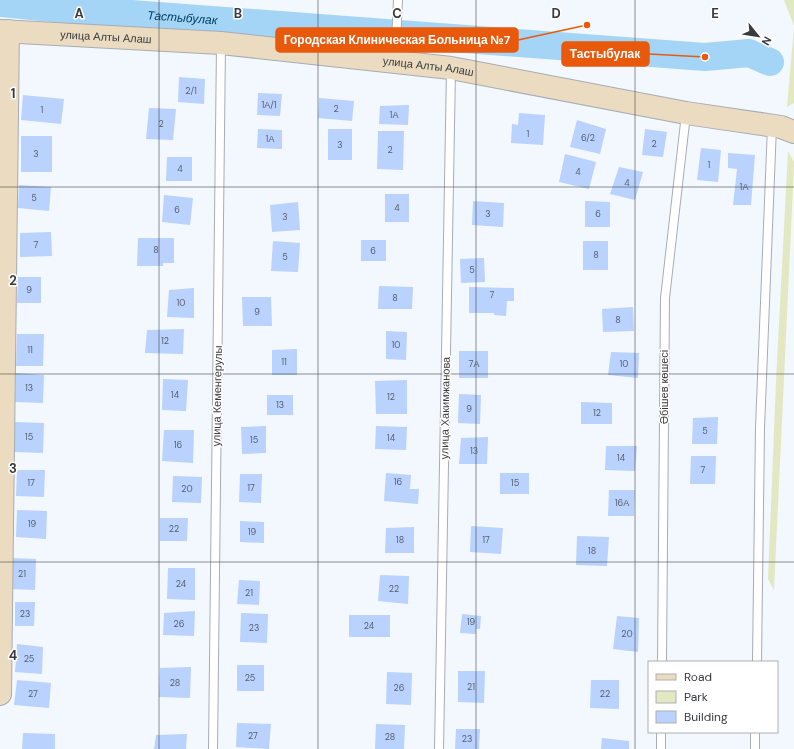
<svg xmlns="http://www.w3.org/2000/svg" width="794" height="749" font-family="'DM Sans',sans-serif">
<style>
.green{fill:#e2e9c2}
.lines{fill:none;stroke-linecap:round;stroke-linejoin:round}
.river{stroke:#a5d5f6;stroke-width:28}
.building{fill:#b9d2fe}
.lane-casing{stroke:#a7acb5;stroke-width:10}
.secondary-casing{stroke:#a7acb5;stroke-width:24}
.lane{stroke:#fff;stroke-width:8}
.secondary{stroke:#ebdbc0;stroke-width:22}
.grid{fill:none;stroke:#383a3d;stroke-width:1;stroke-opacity:0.55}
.labels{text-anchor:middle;stroke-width:3;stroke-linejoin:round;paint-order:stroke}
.number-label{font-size:9px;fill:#58606d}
.street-label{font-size:11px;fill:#383a3d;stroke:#fff}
.water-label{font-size:12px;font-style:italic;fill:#00405e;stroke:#fff}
.grid-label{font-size:13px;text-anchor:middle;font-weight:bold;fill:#383a3d;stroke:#fff;stroke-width:3;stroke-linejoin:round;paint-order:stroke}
.leader{fill:none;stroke:#e8590c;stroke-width:1.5}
.callout-dot{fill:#e8590c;stroke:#fff;stroke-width:1.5}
.callout{fill:#e8590c;stroke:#e8590c;stroke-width:1.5}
.callout-label{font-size:12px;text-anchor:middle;font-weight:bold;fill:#fff}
</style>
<rect width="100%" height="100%" fill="#f3f7fe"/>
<path class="green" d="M784 0H794V26Z
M794 27V103L787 107Z
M788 151 794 162V167L774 590 768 579 776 381Z"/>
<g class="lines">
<path class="river" id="s1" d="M0 3 52 8 705 57 749 53 770 62"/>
</g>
<path class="building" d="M179 77 205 79 204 104 178 102Z
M258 93 282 94 280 116 257 115Z
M23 95 64 99 61 124 21 120Z
M319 98 354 101 352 121 318 118Z
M409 105 408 125 379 124 380 106Z
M149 108 176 109 173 140 146 139Z
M519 113 545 115 543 145 511 143 512 124 518 125Z
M577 120 606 129 600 154 570 147Z
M258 129 282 130V149L257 148Z
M328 129H352V160H328Z
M645 129 667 132 663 157 642 155Z
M378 131H404L403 170 377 169Z
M21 136H52V172H21Z
M701 148 721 150 718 182 697 180Z
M728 153 755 155 751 205H733L737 169 728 168Z
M565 154 596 162 589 189 559 182Z
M167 157H192V181H166Z
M619 167 643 172 635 200 610 194Z
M19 185 51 187 49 211 18 208Z
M385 194H409V222H385Z
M164 195 193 198 190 225 162 222Z
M473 201 504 203 503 227 472 225Z
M585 201 610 202V227H585Z
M298 202 300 230 272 232 270 205Z
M51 232 52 256 20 257V233Z
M138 238H174V263H163V266H137Z
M361 240H386V261H361Z
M273 241 300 243 298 272 271 271Z
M583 241H608V270H583Z
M484 258 485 282 461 283 460 259Z
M18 277H41V303H17Z
M379 286 413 287 412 309H378Z
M469 287 514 288V301H507L506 316 494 315V313H469Z
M194 288V318L167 317 169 290Z
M242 297H271L272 326H243Z
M633 307 634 331 603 332 602 309Z
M184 329 183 354 145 353 147 330Z
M386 331 407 332 406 360 386 359Z
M17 334H44L43 366H16Z
M297 349V375H272V350Z
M459 351H488V378H459Z
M611 352 639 353 638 378 608 375Z
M16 373 44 375 43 403 15 402Z
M163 379 188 380 186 411 162 410Z
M407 380V414H376L375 381Z
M459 394 481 395 480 424 458 423Z
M267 395H293V415H267Z
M581 402 612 403V424H581Z
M718 417 717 444H692L693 418Z
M15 422 44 423 43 453 14 452Z
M266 426V453L242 454 241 427Z
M376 426 407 427 406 450 375 449Z
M164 430H194L193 463 162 461Z
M488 437 487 464H459L461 438Z
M606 446H637L635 471 605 470Z
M691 456H716L715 484H690Z
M17 470H45L44 497 16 496Z
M386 473 411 475 410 489H419L418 504 384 501Z
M500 473H529V494H500Z
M240 474H262L261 503 239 502Z
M173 476 202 477 201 503 172 502Z
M609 490H635L634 516H608Z
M17 510 47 511 46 539 16 537Z
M160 518H188L187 541H160Z
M240 521 264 522V543L240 542Z
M471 526 503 528 501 554 470 552Z
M414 527V553H385L386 528Z
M577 536 609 537 607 566 576 565Z
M10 558 36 559 35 590 9 589Z
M168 568H195V600L167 599Z
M380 575 409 576 408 604 378 601Z
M239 580 260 581 259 605 237 604Z
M15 602H35L34 626H15Z
M195 611 194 636 163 635 164 613Z
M241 613 268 614 267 643 240 642Z
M462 614 481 616 480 629H476V634L460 633Z
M349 615H390V637H349Z
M617 616 639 618 638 652 613 649Z
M17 644 43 647 42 674 15 672Z
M237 665H264V691H237Z
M191 667 190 698 159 697 160 668Z
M458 671H485L484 703 458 702Z
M387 672 412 673 411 705 386 704Z
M17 680 51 683 49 708 14 705Z
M591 680H619V709L590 708Z
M237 723 271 724 269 749 236 747Z
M376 724 405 725 404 749H375Z
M456 729H480L479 749H455Z
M23 733 55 734V749H22Z
M187 734 186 749H154L156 735Z
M602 738 629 741V749H601Z"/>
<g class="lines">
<defs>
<path id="lane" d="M393 60 396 42 398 0
M662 662 665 298 686 114
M757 662 760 428 772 126
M213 749 221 44
M439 749 451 69
M661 749V732
M755 749V732"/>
<g id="secondary">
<path id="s2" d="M0 31 221 43 451 68 686 113 781 127 794 132"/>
<path d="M0 694 8 31"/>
</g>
</defs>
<use href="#lane" class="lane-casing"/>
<use href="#secondary" class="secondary-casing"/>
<use href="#lane" class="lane"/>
<use href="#secondary" class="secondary"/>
</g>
<path class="grid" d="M159 0V749M318 0V749M476 0V749M635 0V749M0 187H794M0 374H794M0 562H794"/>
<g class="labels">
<g class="number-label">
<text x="191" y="94">2/1</text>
<text x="269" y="108">1А/1</text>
<text x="336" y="112">2</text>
<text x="42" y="113">1</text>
<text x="394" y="118">1А</text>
<text x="161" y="127">2</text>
<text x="528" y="137">1</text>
<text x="588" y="141">6/2</text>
<text x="270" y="142">1А</text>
<text x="654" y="147">2</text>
<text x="340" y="148">3</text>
<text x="390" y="153">2</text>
<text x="36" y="157">3</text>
<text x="709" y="168">1</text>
<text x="180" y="172">4</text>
<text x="578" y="175">4</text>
<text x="627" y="186">4</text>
<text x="744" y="190">1А</text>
<text x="34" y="201">5</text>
<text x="397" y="211">4</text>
<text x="177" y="213">6</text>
<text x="488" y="217">3</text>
<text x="598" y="217">6</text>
<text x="285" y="220">3</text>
<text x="36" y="248">7</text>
<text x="156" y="253">8</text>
<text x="373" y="254">6</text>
<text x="596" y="258">8</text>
<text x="285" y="260">5</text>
<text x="472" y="273">5</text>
<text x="29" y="293">9</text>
<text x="492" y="298">7</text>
<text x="395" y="301">8</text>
<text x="181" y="306">10</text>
<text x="257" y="315">9</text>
<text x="618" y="323">8</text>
<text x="165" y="344">12</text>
<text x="396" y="348">10</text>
<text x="30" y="353">11</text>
<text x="284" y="365">11</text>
<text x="474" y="367">7А</text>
<text x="624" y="367">10</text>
<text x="29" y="391">13</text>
<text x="175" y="398">14</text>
<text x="391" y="400">12</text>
<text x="280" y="408">13</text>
<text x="469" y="412">9</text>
<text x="597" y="416">12</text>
<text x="705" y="434">5</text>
<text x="29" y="440">15</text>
<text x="391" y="441">14</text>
<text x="254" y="443">15</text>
<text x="178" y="448">16</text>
<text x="474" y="454">13</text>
<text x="621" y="461">14</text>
<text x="703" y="473">7</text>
<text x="398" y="485">16</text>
<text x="31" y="486">17</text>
<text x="515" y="486">15</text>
<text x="251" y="491">17</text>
<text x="187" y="492">20</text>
<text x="622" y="506">16А</text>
<text x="32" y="527">19</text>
<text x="174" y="532">22</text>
<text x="252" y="535">19</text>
<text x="400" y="543">18</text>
<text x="486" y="543">17</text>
<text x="592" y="554">18</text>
<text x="22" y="577">21</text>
<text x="181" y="587">24</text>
<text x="394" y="592">22</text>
<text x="249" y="596">21</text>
<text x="25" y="617">23</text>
<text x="471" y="625">19</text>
<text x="179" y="627">26</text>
<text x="369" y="629">24</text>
<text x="254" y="631">23</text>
<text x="627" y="637">20</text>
<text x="29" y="662">25</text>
<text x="250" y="681">25</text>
<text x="175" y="686">28</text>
<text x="471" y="690">21</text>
<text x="399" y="691">26</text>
<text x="33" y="697">27</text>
<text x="605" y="697">22</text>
<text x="253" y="739">27</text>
<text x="390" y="740">28</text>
<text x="467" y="742">23</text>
</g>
<g class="street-label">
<text dy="4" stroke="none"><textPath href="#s2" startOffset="106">улица Алты Алаш</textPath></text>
<text dy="4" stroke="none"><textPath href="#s2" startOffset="430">улица Алты Алаш</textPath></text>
<text transform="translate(664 387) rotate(-90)" y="4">Әбішев көшесі</text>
<text transform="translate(217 396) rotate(-89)" y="4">улица Кеменгерулы</text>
<text transform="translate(445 408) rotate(-89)" y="4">улица Хакимжанова</text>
</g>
<g class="water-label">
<text dy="4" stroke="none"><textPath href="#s1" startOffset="183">Тастыбулак</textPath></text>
</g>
</g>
<g class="grid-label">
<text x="79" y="18">A</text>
<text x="238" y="18">B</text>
<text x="397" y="18">C</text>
<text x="556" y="18">D</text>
<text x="715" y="18">E</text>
<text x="13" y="98">1</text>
<text x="13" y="285">2</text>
<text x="13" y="473">3</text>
<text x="13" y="660">4</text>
</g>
<path class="leader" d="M587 25L518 40M705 57L649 54"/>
<g class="callout-dot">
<circle cx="587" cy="25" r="4"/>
<circle cx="705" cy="57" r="4"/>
</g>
<g class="callout">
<rect x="276" y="28" width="242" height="24" rx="4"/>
<rect x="562" y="42" width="87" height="24" rx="4"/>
</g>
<g class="callout-label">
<text x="397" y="44">Городская Клиническая Больница №7</text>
<text x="605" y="58">Тастыбулак</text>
</g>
<rect x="648" y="661" width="130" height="72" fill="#ffffff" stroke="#afb0b1"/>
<rect x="656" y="674" width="20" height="6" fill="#ebdbc0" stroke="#afb0b1"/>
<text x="684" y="681" font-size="12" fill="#383a3d">Road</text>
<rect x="656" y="691" width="20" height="12" fill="#e2e9c2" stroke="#afb0b1"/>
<text x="684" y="701" font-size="12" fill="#383a3d">Park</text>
<rect x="656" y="711" width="20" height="12" fill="#b9d2fe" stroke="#afb0b1"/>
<text x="684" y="721" font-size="12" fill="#383a3d">Building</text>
<g transform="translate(758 36) rotate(120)" stroke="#ffffff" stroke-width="3" paint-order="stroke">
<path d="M0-3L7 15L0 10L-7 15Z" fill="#383a3d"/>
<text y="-6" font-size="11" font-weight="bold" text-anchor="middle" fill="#383a3d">N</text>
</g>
</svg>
